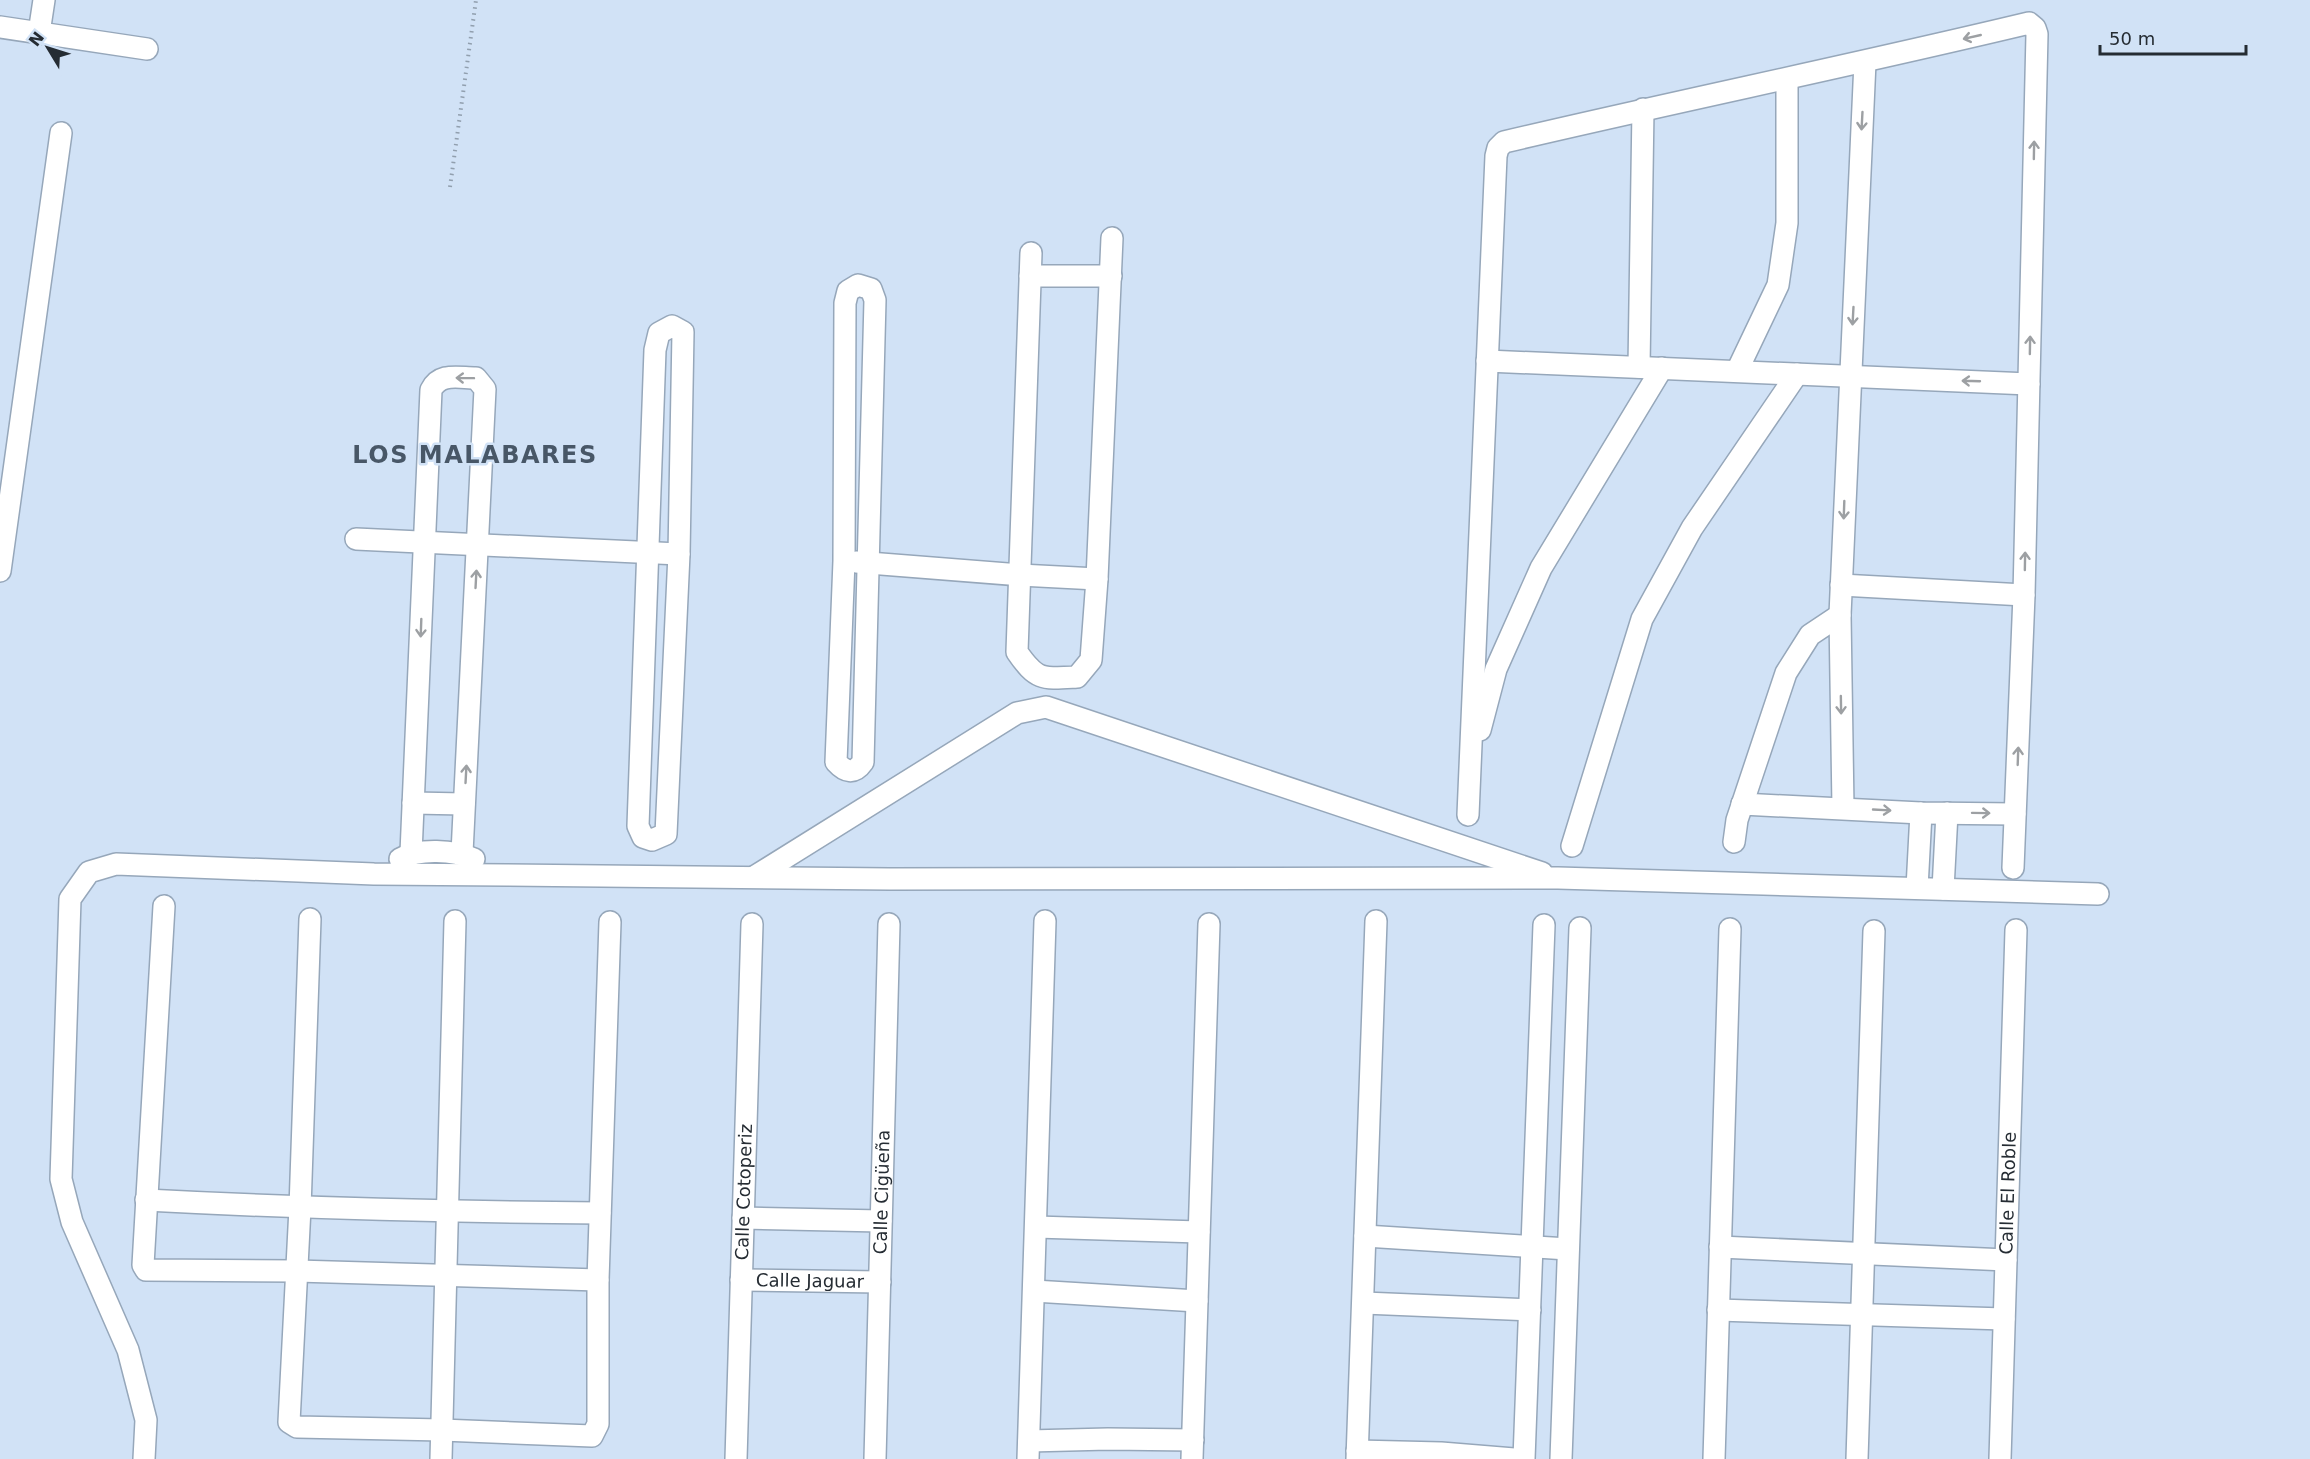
<svg xmlns="http://www.w3.org/2000/svg" width="2310" height="1459" font-family="'DejaVu Sans',sans-serif">
<style>
.lines{fill:none;stroke-linecap:round;stroke-linejoin:round}
.street-casing{stroke:#96a7ba;stroke-width:24}
.path{stroke:#919fae;stroke-width:4;stroke-dasharray:1.5 4.5;stroke-linecap:butt}
.street{stroke:#fff;stroke-width:21}
.oneway{stroke:#9da0a3}
.labels{text-anchor:middle;stroke-width:5;stroke-linejoin:round;paint-order:stroke}
.street-label{font-size:18px;fill:#252c33;stroke:#d1e2f6}
.district-label{font-size:24px;font-weight:bold;letter-spacing:1.5px;fill:#485767;stroke:#d1e2f6}
</style>
<rect width="100%" height="100%" fill="#d1e2f6"/>
<g class="lines">
<defs>
<g id="street">
<path d="M0 27 147 49"/>
<path d="M39 33 44 0"/>
<path d="M1031 253 1017 652C1037 681 1043 679 1077 677L1091 660 1097 579 1112 238"/>
<path d="M1030 276H1111"/>
<path d="M858 285 871 289 875 300 863 762C854 775 845 772 836 762L844 561 845 303 848 291Z"/>
<path d="M672 326 683 332 679 554 666 834 652 840 643 837 638 826 655 350 659 333Z"/>
<path d="M1487 361 2029 384"/>
<path d="M1639 367 1643 109"/>
<path d="M1737 371 1778 285 1787 223V79"/>
<path d="M356 539 679 554"/>
<path d="M856 562 1020 575 1097 579"/>
<path d="M0 571 61 133"/>
<path d="M1841 585 2024 595"/>
<path d="M1480 730 1496 669 1541 568 1662 368"/>
<path d="M413 803 464 804"/>
<path d="M1742 804 1921 813 2015 814"/>
<path d="M1843 808 1840 615 1865 62"/>
<path d="M1468 815 1496 156 1498 148 1504 142C1678 101 1854 65 2029 23L2035 28 2037 34 2024 595 2013 868"/>
<path d="M1734 842 1737 820 1786 673 1810 635 1840 615"/>
<path d="M1572 846 1642 619 1692 528 1797 374"/>
<path d="M411 853 431 390C440 372 458 378 476 378L485 389 462 853"/>
<path d="M400 859C419 848 454 850 474 859"/>
<path d="M754 877 1017 713 1046 707 1542 873"/>
<path d="M1917 888 1921 813"/>
<path d="M1943 889 1947 813"/>
<path d="M164 906 143 1265 146 1270 297 1271 598 1280"/>
<path d="M310 919 300 1208 289 1422 297 1427 442 1430 592 1436 598 1424V1280L610 922"/>
<path d="M146 1200C297 1208 448 1212 600 1213"/>
<path d="M743 1218 881 1221"/>
<path d="M1036 1227 1199 1232"/>
<path d="M1365 1236 1568 1249"/>
<path d="M1720 1247 2006 1260"/>
<path id="s1" d="M741 1280 880 1282"/>
<path d="M1034 1291 1197 1301"/>
<path d="M1364 1303 1530 1310"/>
<path d="M1718 1310 2004 1319"/>
<path d="M1029 1441 1108 1439 1193 1440"/>
<path d="M1357 1451 1441 1453 1514 1459"/>
<path d="M144 1459 146 1420 128 1350 72 1222 61 1179 70 899 89 872 116 864 374 874 507 875 890 879 1558 878 2098 894"/>
<path d="M441 1459 455 921"/>
<path id="s2" d="M736 1459 752 924"/>
<path id="s3" d="M875 1459 889 924"/>
<path d="M1028 1459 1045 921"/>
<path d="M1192 1459 1209 924"/>
<path d="M1357 1459 1376 921"/>
<path d="M1524 1459 1544 925"/>
<path d="M1561 1459 1580 928"/>
<path d="M1714 1459 1730 929"/>
<path d="M1857 1459 1874 931"/>
<path id="s4" d="M2000 1459 2016 930"/>
</g>
</defs>
<use href="#street" class="street-casing"/>
<path class="path" d="M450 187 476 0"/>
<use href="#street" class="street"/>
</g>
<defs><path id="oneway-shaft" d="M-6 0H5M1.5-3L5.5 0L1.5 3" fill="none" stroke-width="1.6" stroke-linecap="round" stroke-linejoin="round" transform="scale(1.5)"/></defs>
<g class="oneway">
<use href="#oneway-shaft" transform="translate(1972 37) rotate(167)"/>
<use href="#oneway-shaft" transform="translate(1862 121) rotate(93)"/>
<use href="#oneway-shaft" transform="translate(2034 150) rotate(-89)"/>
<use href="#oneway-shaft" transform="translate(1853 316) rotate(93)"/>
<use href="#oneway-shaft" transform="translate(2030 345) rotate(-89)"/>
<use href="#oneway-shaft" transform="translate(465 378) rotate(-179)"/>
<use href="#oneway-shaft" transform="translate(1971 381) rotate(-178)"/>
<use href="#oneway-shaft" transform="translate(1844 510) rotate(92)"/>
<use href="#oneway-shaft" transform="translate(2025 561) rotate(-89)"/>
<use href="#oneway-shaft" transform="translate(476 579) rotate(-87)"/>
<use href="#oneway-shaft" transform="translate(421 628) rotate(92)"/>
<use href="#oneway-shaft" transform="translate(1841 705) rotate(89)"/>
<use href="#oneway-shaft" transform="translate(2018 756) rotate(-88)"/>
<use href="#oneway-shaft" transform="translate(466 774) rotate(-87)"/>
<use href="#oneway-shaft" transform="translate(1882 810) rotate(3)"/>
<use href="#oneway-shaft" transform="translate(1981 813) rotate(1)"/>
</g>
<g class="labels">
<g class="street-label">
<text dy="6" stroke="none"><textPath href="#s2" startOffset="267">Calle Cotoperiz</textPath></text>
<text dy="6" stroke="none"><textPath href="#s3" startOffset="267">Calle Cigüeña</textPath></text>
<text dy="6" stroke="none"><textPath href="#s4" startOffset="266">Calle El Roble</textPath></text>
<text dy="6" stroke="none"><textPath href="#s1" startOffset="69">Calle Jaguar</textPath></text>
</g>
<g class="district-label">
<text x="475" y="463">LOS MALABARES</text>
</g>
</g>
<g transform="translate(48 48) rotate(308)" stroke="#d1e2f6" stroke-width="4.5" paint-order="stroke">
<path d="M0-4.5L10 22L0 15L-10 22Z" fill="#252c33"/>
<text y="-9" font-size="16" font-weight="bold" text-anchor="middle" fill="#252c33">N</text>
</g>
<path d="M2100 45v9h146v-9" fill="none" stroke="#252c33" stroke-width="3"/>
<text x="2109" y="45" font-size="18" fill="#252c33" stroke="#d1e2f6" stroke-width="4.5" paint-order="stroke">50 m</text>
</svg>
